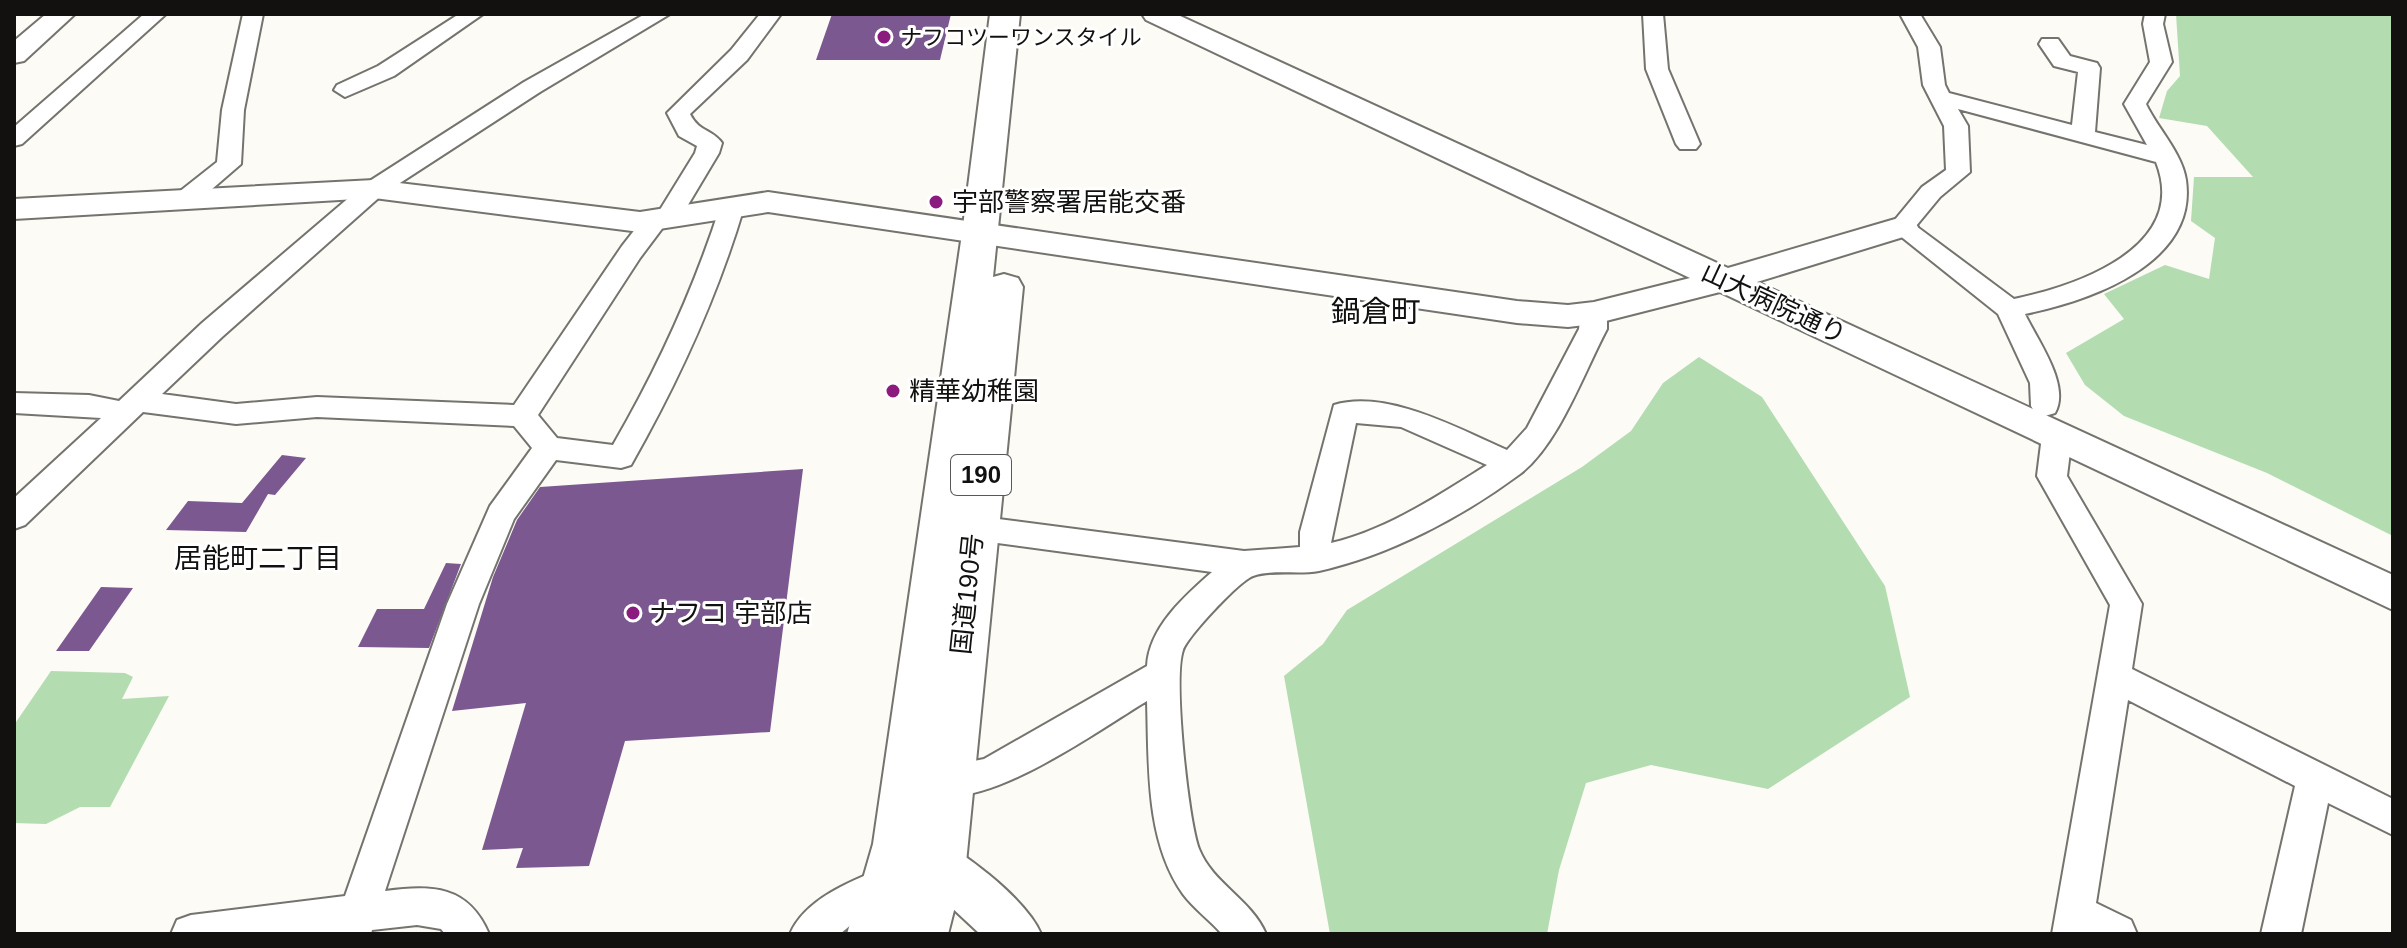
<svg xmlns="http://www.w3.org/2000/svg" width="2407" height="948" font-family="Helvetica,'Noto Sans JP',sans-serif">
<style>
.green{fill:#b3dcb1}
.building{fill:#7c5891}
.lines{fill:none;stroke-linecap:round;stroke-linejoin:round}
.minor-casing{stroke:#74736e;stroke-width:4}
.tertiary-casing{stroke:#74736e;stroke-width:4}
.trunk-casing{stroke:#74736e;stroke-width:4}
.minor{fill:#fff;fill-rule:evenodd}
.tertiary{fill:#fff;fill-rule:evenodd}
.trunk{fill:#fff;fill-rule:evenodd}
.poi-dot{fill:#8b1b7e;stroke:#fff;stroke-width:3}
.labels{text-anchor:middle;stroke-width:6;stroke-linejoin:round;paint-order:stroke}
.far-poi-label{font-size:22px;fill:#12110f;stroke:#fff;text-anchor:start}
.shield{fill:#fff;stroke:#595857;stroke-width:2}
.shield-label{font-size:24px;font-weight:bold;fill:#12110f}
.poi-label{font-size:26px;fill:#12110f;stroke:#fff;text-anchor:start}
.street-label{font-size:26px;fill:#12110f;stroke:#fff}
.neighbourhood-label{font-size:28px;fill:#12110f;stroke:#fff}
.quarter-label{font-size:30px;fill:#12110f;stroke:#fff}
</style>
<rect width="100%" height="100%" fill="#fcfbf5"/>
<path class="green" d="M2176 14H2393V536L2267 473 2124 416 2085 385 2066 353 2124 319 2104 294 2165 265 2209 279 2215 238 2191 221 2194 177H2253L2207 126 2159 118 2167 91 2180 76Z
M1699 357 1762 397 1885 586 1910 697 1768 789 1651 765 1586 783 1559 870 1547 934H1330L1284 676 1323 644 1347 610 1582 467 1631 431 1663 383Z
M51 671 125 673 133 677 122 699 169 696 110 807H80L46 824 14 823V725Z"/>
<path class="building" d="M832 14H951L940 60H816Z
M282 455 306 458 275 495 268 494 246 532 166 530 188 501 242 503Z
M803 469 770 732 625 741 589 866 516 868 523 848 482 850 526 703 452 711 493 577 517 520 540 487Z
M446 563 461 564 429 648 358 647 377 609H424Z
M101 587 133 588 89 651H56Z"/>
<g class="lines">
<defs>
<path id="minor" d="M144 14H166L22 144 14 146V127Z
M243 14H263L244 110 241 164 197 202H179L176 197 179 192 217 162 222 110Z
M459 14H483L394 76 345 97 334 90 337 85 378 66Z
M645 14H670L540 92 383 194 222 337 162 394 236 404 317 397 514 405 622 246 647 214 658 213 695 153 697 146 679 136 667 113 731 50 760 14H781L747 60 690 114C699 132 712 129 722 143L719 153 676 225 664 226 640 258 538 415 557 438 613 445C657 369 693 291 720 207L723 202H741L744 207C717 298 678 382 631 465L621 468 556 460 514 519 479 604 385 891C432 885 468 885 489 934H445L441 929 417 925 372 930 371 934H171L177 920 191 915 345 896 447 604 490 506 532 448 514 426 317 417 236 424 143 412 25 525 14 529V498L101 418 14 413V393L89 395 119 401 202 323 365 184 524 82Z
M1643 14H1663L1668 69 1700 144 1696 149H1680L1676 144 1646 69Z
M1900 14H1920L1940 47 1945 85 1949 93 2072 125 2078 72 2054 66 2039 44 2042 39H2058L2070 56 2097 63 2100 68 2095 132 2147 145 2124 104 2150 62 2143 24 2145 14H2165L2163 24 2172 62 2146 104C2158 129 2182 153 2186 180 2198 264 2089 301 2025 314 2037 340 2071 385 2055 413L2045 416 2035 413 2031 406 2030 383 1998 314 1889 227 1922 187 1946 170 1944 126 1923 85 1918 47ZM1958 109 2156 162C2190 248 2076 286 2014 299L1916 226 1940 197 1970 172 1968 126Z
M1594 304 1603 307 1607 313V329C1584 372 1559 444 1520 474 1462 517 1390 555 1319 571 1298 575 1273 569 1253 576 1239 581 1188 636 1183 650 1173 678 1188 820 1199 849 1213 884 1251 899 1266 934H1222C1210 920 1194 909 1183 894 1145 841 1149 764 1147 701 1100 729 986 812 934 793L929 781 934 769 984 759 1147 666C1149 627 1185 596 1212 572L975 540 964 537 959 528 964 519 975 516 1244 551 1300 547V532L1334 405C1387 389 1459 429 1507 450L1527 428 1579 329 1581 313 1585 307ZM1356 423 1401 427 1487 465C1439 495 1387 530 1331 543Z
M2057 425 2067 428 2072 436 2067 476 2142 604 2132 669 2393 799V835L2328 803 2301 934H2261L2295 786 2128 700 2096 903 2131 920 2137 934H2052L2110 605 2037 476 2042 436 2047 428Z
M891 865 904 870 910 883 904 896 858 919 840 934H790C806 897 856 879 891 865Z"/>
<path id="tertiary" d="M46 14H75L24 61 14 63V41Z
M1142 14H1176L1728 268 1902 217 1913 220 1918 227 1913 234 1757 282 2393 575V610L1720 292 1594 324 1568 327 1517 323 768 212 640 232 374 198 14 219V199L374 180 640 212 768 192 1517 301 1568 305 1594 302 1690 278 1146 20Z
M921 831C957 846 1026 898 1041 934H980L921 879 904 870 897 854 904 838Z"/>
<path id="trunk" d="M990 14H1020L993 277 1004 274 1018 278 1023 287 966 863 948 934H847L873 844 962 234Z"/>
</defs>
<use href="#minor" class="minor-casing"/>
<use href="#tertiary" class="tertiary-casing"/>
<use href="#trunk" class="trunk-casing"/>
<use href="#minor" class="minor"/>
<use href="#tertiary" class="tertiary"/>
<use href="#trunk" class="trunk"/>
</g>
<g class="poi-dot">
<circle cx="884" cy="37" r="8"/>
<circle cx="936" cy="202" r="8"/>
<circle cx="893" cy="391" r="8"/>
<circle cx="633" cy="613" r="8"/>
</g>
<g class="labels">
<g class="far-poi-label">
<text x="900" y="45">ナフコツーワンスタイル</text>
</g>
<rect class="shield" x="951" y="455" width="60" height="40" rx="6"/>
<g class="shield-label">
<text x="981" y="483">190</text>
</g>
<g class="poi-label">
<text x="952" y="211">宇部警察署居能交番</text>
<text x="909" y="400">精華幼稚園</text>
<text x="649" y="622">ナフコ 宇部店</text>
</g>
<g class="street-label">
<text transform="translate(1774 303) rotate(25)" y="9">山大病院通り</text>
<text transform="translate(967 594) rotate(-84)" y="9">国道190号</text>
</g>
<g class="neighbourhood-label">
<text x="258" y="568">居能町二丁目</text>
</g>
<g class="quarter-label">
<text x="1376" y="322">鍋倉町</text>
</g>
</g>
<rect width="2407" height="948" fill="none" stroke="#12110f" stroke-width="32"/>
</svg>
